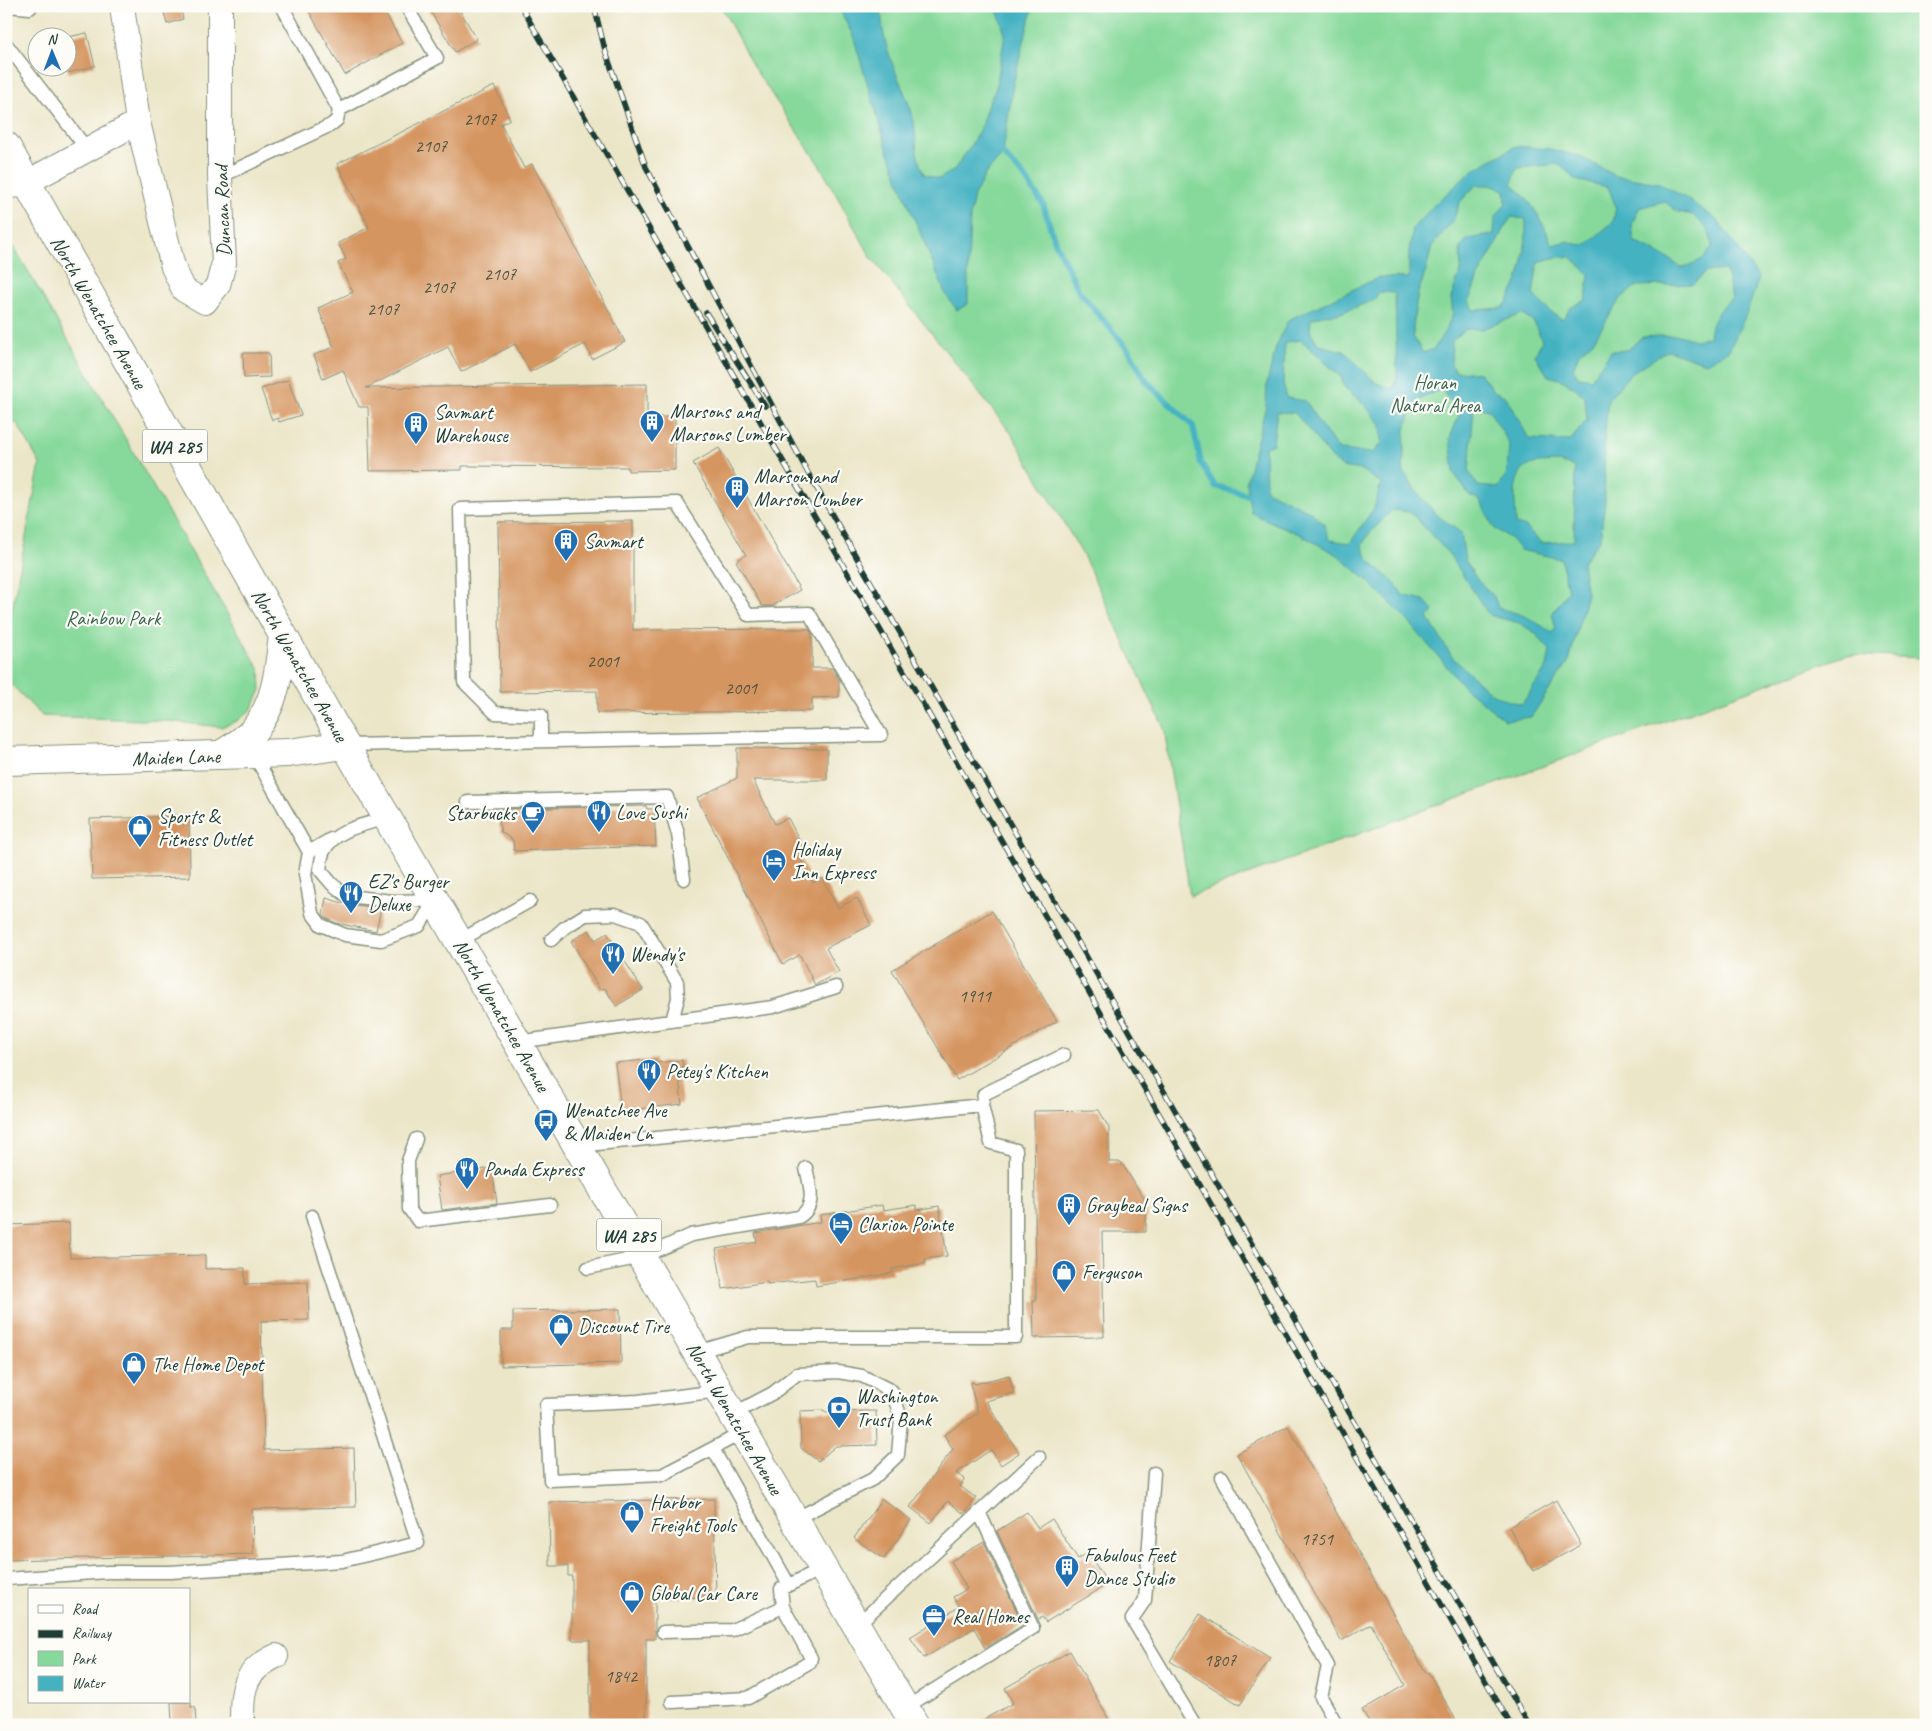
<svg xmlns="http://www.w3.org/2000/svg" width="1932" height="1731" font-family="Caveat,sans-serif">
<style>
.green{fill:#87d99b;stroke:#538b68}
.water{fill:#45b2c2;stroke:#32787b;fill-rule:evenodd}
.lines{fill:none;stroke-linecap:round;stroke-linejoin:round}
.stream{stroke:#45b2c2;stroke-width:6}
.building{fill:#d59561}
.lane-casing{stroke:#86927e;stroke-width:15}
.street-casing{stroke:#86927e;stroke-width:26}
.secondary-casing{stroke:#86927e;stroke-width:30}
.primary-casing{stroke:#86927e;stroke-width:30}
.lane{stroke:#fff;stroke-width:12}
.street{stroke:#fff;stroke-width:24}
.secondary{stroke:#fff;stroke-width:28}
.primary{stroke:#fff;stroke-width:28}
.rail-casing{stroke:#1f3d34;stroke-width:5.5}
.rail{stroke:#fdfcf7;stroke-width:4;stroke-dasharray:11;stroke-linecap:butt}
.labels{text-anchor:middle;stroke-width:4.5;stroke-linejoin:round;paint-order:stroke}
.number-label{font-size:18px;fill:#4c533f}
.shield{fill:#fdfcf7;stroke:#62766e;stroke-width:1}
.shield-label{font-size:19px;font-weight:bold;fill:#1f3d34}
.street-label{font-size:20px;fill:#1f3d34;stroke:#fdfcf7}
.park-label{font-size:20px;fill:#39644e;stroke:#fdfcf7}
.poi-label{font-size:20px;fill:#1f3d34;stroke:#fdfcf7;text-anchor:start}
</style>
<rect width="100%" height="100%" fill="#fdfcf7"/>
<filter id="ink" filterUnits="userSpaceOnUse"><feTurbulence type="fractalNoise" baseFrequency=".02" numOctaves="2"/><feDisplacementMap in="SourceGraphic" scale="10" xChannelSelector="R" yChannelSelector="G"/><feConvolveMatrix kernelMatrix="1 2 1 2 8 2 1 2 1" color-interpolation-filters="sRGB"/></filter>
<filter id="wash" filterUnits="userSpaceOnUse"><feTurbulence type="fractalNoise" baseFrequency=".0096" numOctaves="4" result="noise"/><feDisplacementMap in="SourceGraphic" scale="20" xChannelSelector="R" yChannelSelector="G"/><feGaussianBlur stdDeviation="1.12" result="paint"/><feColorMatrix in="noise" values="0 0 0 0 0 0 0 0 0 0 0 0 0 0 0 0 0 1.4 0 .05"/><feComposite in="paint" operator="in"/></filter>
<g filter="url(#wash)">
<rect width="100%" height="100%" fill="#ece6c9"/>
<path class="green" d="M721 6H1926V658L1846 655 1190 896 1164 728 1083 555 1011 433 871 257 820 166 754 68Z
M6 242 14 247 260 670 261 690 251 710 237 721 221 727 166 721 42 716 10 683 7 635 40 464 17 423 6 422Z"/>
<path class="water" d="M838 6H882C879 44 899 76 911 110 918 131 913 154 924 174L939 179 954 170 968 150 980 129 988 104 996 88 1005 34 999 15 994 6H1033L1013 84 1003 154 986 173 974 196 970 215 968 265V304L957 310 946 295 904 194 887 148 853 36Z
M1516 146 1549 149 1579 156 1616 176 1659 183 1689 200 1718 221 1759 278 1746 315 1729 350 1706 363 1668 350 1631 373 1608 400 1604 441 1605 502 1600 539 1582 563 1587 594 1569 661 1531 717 1505 720 1465 688 1408 621 1368 581 1338 555 1301 535 1251 513 1246 483 1266 406 1267 383 1276 347 1288 320 1380 277 1409 278V251L1413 228 1435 204 1472 171ZM1560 164 1575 180 1608 187 1616 207 1613 222 1586 245 1575 244 1568 241 1552 245C1541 216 1533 205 1512 183L1517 168ZM1476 185H1489L1505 190 1506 203 1495 218 1494 234 1468 239 1460 247 1461 270 1451 298 1453 314 1445 331 1434 349 1423 353 1413 336 1414 317 1418 293 1426 271 1432 246 1453 221 1460 202ZM1664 201 1678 212 1693 215 1708 230 1713 245C1706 260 1696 263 1681 268L1671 260 1634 241 1632 224 1639 208ZM1511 217 1526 219C1526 254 1523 279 1503 308L1473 310 1469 301 1478 277ZM1557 257H1571L1589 274 1586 300 1570 308 1563 319C1550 315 1544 304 1533 295L1538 262ZM1726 270 1732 299C1719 307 1710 322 1709 337L1695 340 1679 335 1642 337 1628 350 1611 351 1591 379 1579 377 1573 369 1579 353 1594 340 1620 299 1636 286 1693 284 1706 272ZM1379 292 1395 293 1397 379 1392 389 1376 383 1344 351 1319 345 1310 331 1311 319 1322 315 1338 314 1374 300ZM1522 314 1533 321 1542 341 1535 355 1548 376C1564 379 1574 386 1585 397L1587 420 1570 441 1529 439 1506 397 1494 391 1480 373 1455 371 1451 365 1452 341 1466 329H1482ZM1301 340 1341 377 1345 388 1364 404 1381 425 1382 443 1372 453 1339 450 1319 423 1306 401 1287 398 1283 384 1285 342ZM1441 389 1460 413 1450 438 1454 473 1469 495 1480 500 1494 528 1511 539 1520 550 1561 559 1568 591 1552 614 1556 629 1552 633C1531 618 1523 614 1498 608L1494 596 1478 581 1465 560 1461 533 1437 515 1415 490 1403 470 1405 429 1416 401ZM1474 406 1489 410 1509 443 1507 474 1498 488 1478 486 1469 472ZM1277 412 1295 413 1329 455 1342 467 1361 470 1381 483 1374 508 1350 543 1330 540 1323 523 1311 512 1266 490 1265 447 1273 444ZM1558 462 1575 467 1574 541 1541 543 1526 527 1516 524C1516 505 1509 475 1530 465 1537 462 1549 463 1558 462ZM1392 510 1410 512 1449 554 1489 615 1519 623 1534 632 1550 650 1547 667 1522 704 1502 699 1488 691 1452 657 1428 618 1434 611 1424 600 1402 595C1396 579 1379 573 1369 560 1366 556 1364 550 1362 545L1369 534Z"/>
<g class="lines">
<path class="stream" d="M1003 154 1023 175 1043 204 1055 242 1079 291 1130 352 1146 381 1193 426 1201 463 1215 486 1248 495"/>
</g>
<g id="blocks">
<path class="building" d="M162 6H180L183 19 167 24Z
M306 6H381L402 43 345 75Z
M427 6H457L477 39 455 52Z
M87 33 95 66 68 73V37Z
M494 86 510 119 501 124 524 168 532 164 625 342 592 359 585 344 530 372 515 344 461 372 448 347 366 388 647 384V417H675V470L628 471V467L462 466V470L370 471 368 407H359L343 370 323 379 314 355 334 347 318 308 353 292 338 263 346 259 338 243 369 227 337 164Z
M243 353H269L270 377 244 378Z
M288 380 301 415 279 422 278 418 272 420 261 389Z
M719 448 800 590 772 606H762L736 561 746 555 693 463Z
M633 521V630L809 629 812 634V668H832L839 680V697L812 698V711L597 713V691L500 692 498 522Z
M737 748 827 749V780H753L775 824 788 818 805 851 798 855 813 883 822 878 838 908 857 898 871 925 826 948 839 972 815 985 800 955 783 964 697 798 737 778Z
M646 806 647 809H654L656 846 514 851 513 840 501 832 499 824 502 810 504 809Z
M189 816 190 877 92 879 90 819Z
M326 898 346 904 381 908 376 931 336 923 326 918 323 914Z
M992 911 1057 1021 957 1080 892 970Z
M589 930 595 940 607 933 643 990 616 1006 605 988 600 990 571 941Z
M656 1059V1063L682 1060 684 1079H679L682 1104 621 1111 615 1063Z
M1099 1110 1109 1128V1162H1121L1146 1202V1232H1102L1104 1337 1034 1338 1033 1301H1036L1034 1111Z
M492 1168 497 1203 442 1210 437 1176Z
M882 1205 883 1210 917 1205V1210L939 1206 947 1256 925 1259 926 1263 892 1269 893 1273 816 1286 815 1279 768 1284 767 1282 723 1289 716 1249 757 1242 755 1233 821 1222 820 1215Z
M69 1223 70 1258 205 1255V1269L245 1268V1284L308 1282 309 1320 261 1321 264 1450 354 1448 356 1507 252 1509 253 1554 6 1560V1225Z
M620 1309 621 1363 501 1366V1330H513V1311Z
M1009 1375 1014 1393 986 1401 1019 1453 1001 1465 991 1450 956 1473 965 1479 960 1486 976 1498 964 1514 948 1501 931 1523 910 1507 953 1449 944 1435 978 1413 970 1383 973 1382 975 1384Z
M824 1410V1412L876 1411 877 1445 836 1446 818 1461 801 1448 800 1411Z
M1288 1426 1426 1673 1428 1672 1459 1725H1371L1362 1710 1405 1685 1371 1624 1341 1641 1237 1454Z
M714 1499 716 1597 655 1598V1639H646V1722H590V1640H572V1576H568V1566H550L549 1502Z
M882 1499 911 1520 884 1559 854 1538Z
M1556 1500 1581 1545 1533 1571 1509 1527Z
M1027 1512 1038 1528 1052 1519 1078 1559 1088 1553 1108 1584 1046 1622 1042 1617 1038 1619 997 1531Z
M984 1542 1023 1625 985 1648 974 1628 924 1658 910 1637 959 1607 953 1597 967 1589 951 1561Z
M1200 1614 1270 1658 1240 1705 1170 1661Z
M1070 1651 1112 1725H974L1013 1703 1005 1688Z
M171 1702H191V1707H195L196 1725H172Z"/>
</g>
</g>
<g filter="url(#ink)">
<use href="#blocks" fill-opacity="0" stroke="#86927e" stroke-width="1"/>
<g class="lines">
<defs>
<path id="lane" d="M7 6 30 8
M6 44 87 149
M339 110 437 58 406 6
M220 177 331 125 337 120 339 110 282 6
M345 745 881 735 809 613 748 615 677 503 460 509 464 682 495 713 541 715V741
M254 755 309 852
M468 802 667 797 678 834 684 879
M388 818C366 824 335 829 324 851 321 856 321 864 320 870L332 884 347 896 392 901 435 900
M331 839 309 852 305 874 312 913 321 925 345 935 381 940 419 926 435 900
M551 940 564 928 585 915 615 914 641 923 677 982 678 998 672 1021
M459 941 530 901
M517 1042 773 1007 836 987
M416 1139 408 1161 409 1209 418 1221 550 1205
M578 1146 982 1105
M588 1268 642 1257 691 1235 799 1217C817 1206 810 1186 806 1168
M697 1352 748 1337H1016V1150L991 1143 982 1105 984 1094 1064 1055
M719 1391 638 1401 546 1405 550 1480 662 1475 744 1432
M733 1414 773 1393 797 1374 838 1372 862 1376 892 1391 901 1418 898 1455 873 1479 795 1519
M713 1449 789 1585
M1154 1473 1145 1600 1132 1619 1195 1725
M1222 1477 1328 1666 1321 1697 1337 1725
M6 1579 108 1572H170L342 1561 418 1543 312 1216
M857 1625 1039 1457
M663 1632 732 1630 783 1607 781 1589 823 1568
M672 1702 748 1698 810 1662 811 1658 783 1607
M905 1708 1033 1628 979 1512"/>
<path id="street" d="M122 6 138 122 173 267 184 290 205 302 218 285 224 263 220 177V6
M26 183 138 122
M242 1725C242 1690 242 1672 276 1656"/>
<path id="secondary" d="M6 184 26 183
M6 761 288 753 345 745"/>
<path id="primary" d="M6 146 345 745 719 1391 915 1725
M220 755C232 748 245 740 254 730 277 703 279 668 283 635"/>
</defs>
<use href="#lane" class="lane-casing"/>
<use href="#street" class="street-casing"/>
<use href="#secondary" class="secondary-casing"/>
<use href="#primary" class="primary-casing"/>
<use href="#lane" class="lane"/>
<use href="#street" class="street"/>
<use href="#secondary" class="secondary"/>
<use href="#primary" class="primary"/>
<defs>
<path id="rail" d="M521 6 1511 1725
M594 6 605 50 646 167 808 473 1529 1725
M706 313 765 406"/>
</defs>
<use href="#rail" class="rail-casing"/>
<use href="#rail" class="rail"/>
</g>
</g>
<defs>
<symbol id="building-pin" viewBox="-11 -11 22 30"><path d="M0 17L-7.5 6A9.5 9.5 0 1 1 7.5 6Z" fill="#1f6fb2" stroke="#fdfcf7"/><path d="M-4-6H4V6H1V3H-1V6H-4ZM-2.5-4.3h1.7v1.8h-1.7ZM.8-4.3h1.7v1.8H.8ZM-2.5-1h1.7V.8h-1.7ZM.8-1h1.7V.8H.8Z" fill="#fff"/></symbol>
<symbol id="restaurant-pin" viewBox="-11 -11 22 30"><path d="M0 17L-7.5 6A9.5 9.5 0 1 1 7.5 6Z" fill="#1f6fb2" stroke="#fdfcf7"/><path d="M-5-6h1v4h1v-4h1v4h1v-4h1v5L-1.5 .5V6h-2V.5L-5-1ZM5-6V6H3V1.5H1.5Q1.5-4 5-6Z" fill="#fff"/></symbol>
<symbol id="cafe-pin" viewBox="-11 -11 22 30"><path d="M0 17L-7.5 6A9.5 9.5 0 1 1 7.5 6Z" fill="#1f6fb2" stroke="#fdfcf7"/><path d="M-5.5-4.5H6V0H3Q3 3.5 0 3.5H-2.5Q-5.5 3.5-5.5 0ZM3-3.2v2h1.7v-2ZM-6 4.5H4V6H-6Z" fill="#fff"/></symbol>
<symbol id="shop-pin" viewBox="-11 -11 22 30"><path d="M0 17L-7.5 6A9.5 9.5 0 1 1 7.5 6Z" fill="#1f6fb2" stroke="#fdfcf7"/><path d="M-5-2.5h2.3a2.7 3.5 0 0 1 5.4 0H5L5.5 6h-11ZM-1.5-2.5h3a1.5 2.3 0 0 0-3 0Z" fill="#fff"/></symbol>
<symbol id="hotel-pin" viewBox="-11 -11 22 30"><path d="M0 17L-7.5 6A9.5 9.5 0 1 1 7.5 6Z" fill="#1f6fb2" stroke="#fdfcf7"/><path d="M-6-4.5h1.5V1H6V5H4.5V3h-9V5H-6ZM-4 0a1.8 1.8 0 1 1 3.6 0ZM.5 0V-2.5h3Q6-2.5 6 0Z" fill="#fff"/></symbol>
<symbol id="bus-pin" viewBox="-11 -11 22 30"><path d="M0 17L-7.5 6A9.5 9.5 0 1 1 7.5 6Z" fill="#1f6fb2" stroke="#fdfcf7"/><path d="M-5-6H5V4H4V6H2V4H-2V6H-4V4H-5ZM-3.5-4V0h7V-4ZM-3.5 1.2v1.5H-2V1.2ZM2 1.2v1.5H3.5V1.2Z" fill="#fff"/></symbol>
<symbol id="bank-pin" viewBox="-11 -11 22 30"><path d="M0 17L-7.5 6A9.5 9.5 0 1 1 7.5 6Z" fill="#1f6fb2" stroke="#fdfcf7"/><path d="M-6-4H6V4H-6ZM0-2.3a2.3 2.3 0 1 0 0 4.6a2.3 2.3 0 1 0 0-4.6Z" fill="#fff"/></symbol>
<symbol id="office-pin" viewBox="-11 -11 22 30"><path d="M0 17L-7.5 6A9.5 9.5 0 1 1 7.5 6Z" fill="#1f6fb2" stroke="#fdfcf7"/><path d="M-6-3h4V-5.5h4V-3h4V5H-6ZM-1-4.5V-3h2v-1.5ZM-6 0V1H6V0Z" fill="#fff"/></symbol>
</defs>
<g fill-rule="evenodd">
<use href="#building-pin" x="638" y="408" width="28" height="38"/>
<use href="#building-pin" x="402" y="410" width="28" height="38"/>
<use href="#building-pin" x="723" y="474" width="28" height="38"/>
<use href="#building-pin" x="552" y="527" width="28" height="38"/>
<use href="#restaurant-pin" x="585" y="798" width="28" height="38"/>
<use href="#cafe-pin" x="519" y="799" width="28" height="38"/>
<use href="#shop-pin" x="126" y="813" width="28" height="38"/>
<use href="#hotel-pin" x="760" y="847" width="28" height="38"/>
<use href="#restaurant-pin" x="337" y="879" width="28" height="38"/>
<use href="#restaurant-pin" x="599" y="940" width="28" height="38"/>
<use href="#restaurant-pin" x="635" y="1057" width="28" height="38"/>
<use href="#bus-pin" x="532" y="1107" width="28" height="38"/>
<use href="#restaurant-pin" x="453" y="1155" width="28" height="38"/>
<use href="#building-pin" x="1055" y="1191" width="28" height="38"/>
<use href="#hotel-pin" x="827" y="1210" width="28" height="38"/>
<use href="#shop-pin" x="1050" y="1258" width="28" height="38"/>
<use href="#shop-pin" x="547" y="1312" width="28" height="38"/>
<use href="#shop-pin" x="120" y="1350" width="28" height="38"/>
<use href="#bank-pin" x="825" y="1394" width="28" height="38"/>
<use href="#shop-pin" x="618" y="1499" width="28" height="38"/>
<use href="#building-pin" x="1053" y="1553" width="28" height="38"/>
<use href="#shop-pin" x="618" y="1579" width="28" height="38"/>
<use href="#office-pin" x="920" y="1602" width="28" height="38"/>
</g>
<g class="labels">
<g class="number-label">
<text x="480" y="125">2107</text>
<text x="431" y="152">2107</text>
<text x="500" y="280">2107</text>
<text x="439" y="293">2107</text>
<text x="383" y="315">2107</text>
<text x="603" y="667">2001</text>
<text x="741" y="694">2001</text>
<text x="975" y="1002">1911</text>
<text x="1317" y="1545">1751</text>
<text x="1220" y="1666">1807</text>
<text x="621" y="1682">1842</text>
</g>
<g class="shield">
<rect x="142.5" y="429.5" width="65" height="33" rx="4"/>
<rect x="596.5" y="1218.5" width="65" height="33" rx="4"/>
</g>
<g class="shield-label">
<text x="175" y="453">WA 285</text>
<text x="629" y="1242">WA 285</text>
</g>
<g class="street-label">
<text transform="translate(222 211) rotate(-92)" y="7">Duncan Road</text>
<text transform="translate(99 312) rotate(60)" y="7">North Wenatchee Avenue</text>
<text transform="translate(300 665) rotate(60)" y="7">North Wenatchee Avenue</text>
<text transform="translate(176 757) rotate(-2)" y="7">Maiden Lane</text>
<text transform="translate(502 1015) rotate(60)" y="7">North Wenatchee Avenue</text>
<text transform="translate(735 1418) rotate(60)" y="7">North Wenatchee Avenue</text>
</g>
<g class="park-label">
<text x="1435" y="389">Horan<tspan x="1435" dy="23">Natural Area</tspan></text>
<text x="113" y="625">Rainbow Park</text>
</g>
<g class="poi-label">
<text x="670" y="418">Marsons and<tspan x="670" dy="23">Marsons Lumber</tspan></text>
<text x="434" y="419">Savmart<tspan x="434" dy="23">Warehouse</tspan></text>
<text x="754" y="483">Marson and<tspan x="754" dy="23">Marson Lumber</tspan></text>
<text x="584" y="548">Savmart</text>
<text x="616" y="819">Love Sushi</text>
<text x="516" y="820" text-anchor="end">Starbucks</text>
<text x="158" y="823">Sports &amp;<tspan x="158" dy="23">Fitness Outlet</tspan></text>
<text x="792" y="856">Holiday<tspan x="792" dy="23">Inn Express</tspan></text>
<text x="368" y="888">EZ's Burger<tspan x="368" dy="23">Deluxe</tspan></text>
<text x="630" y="961">Wendy's</text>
<text x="666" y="1078">Petey's Kitchen</text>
<text x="564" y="1117">Wenatchee Ave<tspan x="564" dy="23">&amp; Maiden Ln</tspan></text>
<text x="484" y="1176">Panda Express</text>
<text x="1086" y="1212">Graybeal Signs</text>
<text x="858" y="1231">Clarion Pointe</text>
<text x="1082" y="1279">Ferguson</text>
<text x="578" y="1333">Discount Tire</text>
<text x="152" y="1371">The Home Depot</text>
<text x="856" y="1403">Washington<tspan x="856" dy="23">Trust Bank</tspan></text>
<text x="650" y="1509">Harbor<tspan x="650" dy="23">Freight Tools</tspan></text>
<text x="1084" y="1562">Fabulous Feet<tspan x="1084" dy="23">Dance Studio</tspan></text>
<text x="650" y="1600">Global Car Care</text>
<text x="952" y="1623">Real Homes</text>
</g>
</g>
<rect width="1932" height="1731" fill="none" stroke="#fdfcf7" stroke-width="25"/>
<rect x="28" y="1588" width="162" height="115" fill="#fdfcf7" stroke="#a4b0a9"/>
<rect x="38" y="1605" width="25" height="8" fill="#ffffff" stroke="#a4b0a9"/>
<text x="72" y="1614" font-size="15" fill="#1f3d34">Road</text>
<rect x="38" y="1630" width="25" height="8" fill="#1f3d34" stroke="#a4b0a9"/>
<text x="72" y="1638" font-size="15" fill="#1f3d34">Railway</text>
<rect x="38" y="1651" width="25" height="15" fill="#87d99b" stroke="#a4b0a9"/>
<text x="72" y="1664" font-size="15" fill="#1f3d34">Park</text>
<rect x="38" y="1676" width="25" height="15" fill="#45b2c2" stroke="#a4b0a9"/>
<text x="72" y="1688" font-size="15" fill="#1f3d34">Water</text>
<g transform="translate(52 52) rotate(359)"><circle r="24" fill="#fdfcf7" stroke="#a4b0a9"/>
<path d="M0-4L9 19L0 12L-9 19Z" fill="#1f6fb2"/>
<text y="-8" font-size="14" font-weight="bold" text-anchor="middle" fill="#1f3d34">N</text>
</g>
</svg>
